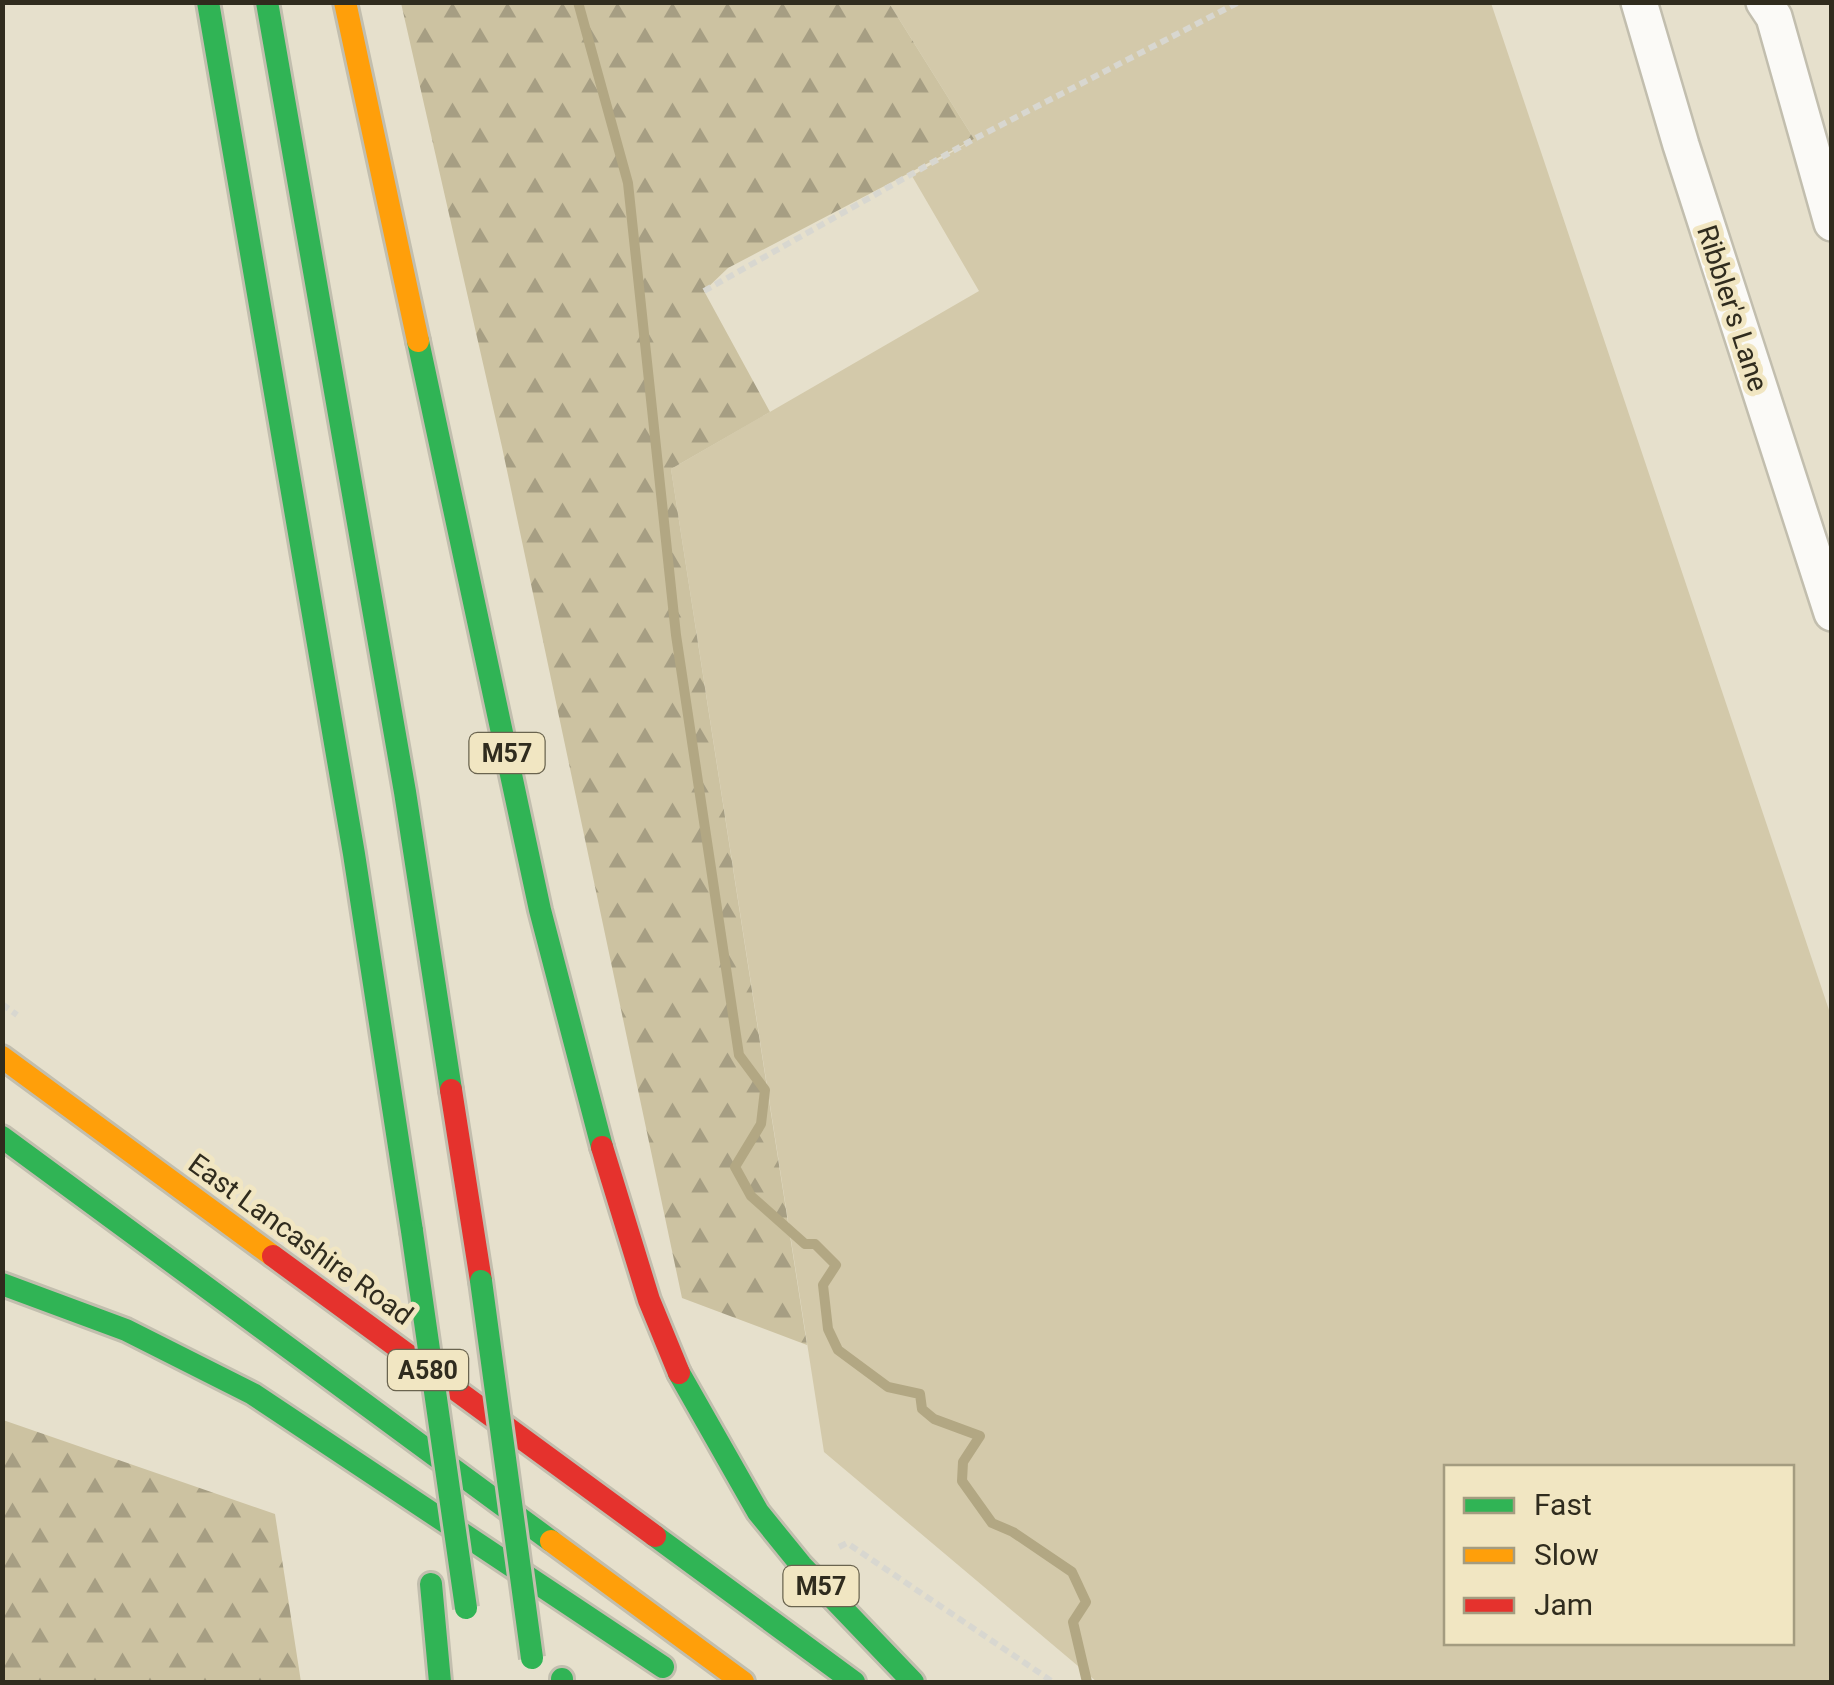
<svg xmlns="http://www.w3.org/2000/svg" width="1834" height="1685" font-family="Roboto,sans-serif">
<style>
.grass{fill:#d3c9aa;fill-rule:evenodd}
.forest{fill:url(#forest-firs)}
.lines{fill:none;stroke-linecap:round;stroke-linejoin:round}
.stream{stroke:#b2a783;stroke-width:10}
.street-casing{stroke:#c2beae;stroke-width:40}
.fast-casing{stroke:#c2beae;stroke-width:28}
.slow-casing{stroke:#c2beae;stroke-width:28}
.jam-casing{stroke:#c2beae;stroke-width:28}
.path{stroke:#d8d7d0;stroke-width:6;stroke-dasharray:8 5;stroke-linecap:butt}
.street{stroke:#fbfaf7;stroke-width:35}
.fast{stroke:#30b455;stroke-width:22}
.slow{stroke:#ff9f0a;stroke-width:22}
.jam{stroke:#e5322d;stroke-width:22}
.fast-bridge-casing{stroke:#c2beae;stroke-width:28;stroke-linecap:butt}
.fast-bridge{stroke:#30b455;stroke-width:22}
.labels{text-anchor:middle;stroke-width:10;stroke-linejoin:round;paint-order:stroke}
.shield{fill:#f1e6c2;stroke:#6a644f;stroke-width:2.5}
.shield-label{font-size:25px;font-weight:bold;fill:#302c1e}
.street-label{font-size:28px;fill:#302c1e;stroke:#f1e6c2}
</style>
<defs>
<pattern id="forest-firs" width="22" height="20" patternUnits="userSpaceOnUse" patternTransform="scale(2.5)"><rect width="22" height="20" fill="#ccc2a1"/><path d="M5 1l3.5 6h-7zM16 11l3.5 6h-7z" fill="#a69e83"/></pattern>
</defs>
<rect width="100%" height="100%" fill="#e6e0cc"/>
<path class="grass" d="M889 3H1491L1831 1016V1682H1097L824 1452 671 469 979 291 912 176 974 139ZM1446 1468H1792V1642H1446Z"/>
<path class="forest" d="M401 3H889L974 139 728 268 704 291 770 412 671 469 807 1345 682 1298 502 447Z
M3 1420 275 1514 301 1682H3Z"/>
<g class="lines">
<path class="stream" d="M578 2 628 183 676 635 739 1055 765 1090 761 1124 735 1167 751 1196 805 1244H815L836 1265 823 1285 828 1329 838 1350 888 1387 920 1394 922 1409 934 1419 980 1436 963 1462 962 1481 992 1523 1013 1532 1072 1572 1086 1602 1073 1622 1087 1682"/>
<defs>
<path id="street" d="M1639 2 1681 145 1832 613
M1764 2 1774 17 1832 223"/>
<path id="fast" d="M208 2 354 854 412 1231
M267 2 405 792 451 1090
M418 341 540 910 602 1147
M2 1137 551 1541
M2 1284 126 1330 253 1394 663 1667
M679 1373 758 1512 801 1565 913 1682
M655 1536 854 1682
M431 1584 440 1682
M562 1679V1682"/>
<path id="slow" d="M345 2 418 341
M2 1057 273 1256
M551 1541 743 1682"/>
<path id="jam" d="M451 1090 481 1281
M602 1147 649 1300 679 1373
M273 1256 655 1536"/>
</defs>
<use href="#street" class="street-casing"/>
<use href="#fast" class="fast-casing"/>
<use href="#slow" class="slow-casing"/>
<use href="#jam" class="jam-casing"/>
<path class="path" d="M704 291 974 139 1239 2
M2 1004 17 1015
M839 1547 847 1543 1053 1682"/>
<use href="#street" class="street"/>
<use href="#fast" class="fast"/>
<use href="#slow" class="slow"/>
<use href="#jam" class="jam"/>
<defs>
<path id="fast-bridge" d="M412 1231 466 1608
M481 1281 532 1658"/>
</defs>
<use href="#fast-bridge" class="fast-bridge-casing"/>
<use href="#fast-bridge" class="fast-bridge"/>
</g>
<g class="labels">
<g class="shield">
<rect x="469.5" y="733" width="75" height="40" rx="8"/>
<rect x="388" y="1350" width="80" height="40" rx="8"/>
<rect x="783.5" y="1566" width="75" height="40" rx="8"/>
</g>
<g class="shield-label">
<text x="507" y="762">M57</text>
<text x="428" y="1379">A580</text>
<text x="821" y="1595">M57</text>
</g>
<g class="street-label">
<text transform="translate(1733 308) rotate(72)" y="10">Ribbler's Lane</text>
<text transform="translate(301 1239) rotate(36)" y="10">East Lancashire Road</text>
</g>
</g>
<rect width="1834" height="1685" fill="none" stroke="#302c1e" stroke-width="10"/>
<rect x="1444" y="1465" width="350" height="180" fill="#f1e6c2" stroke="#a49c80" stroke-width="2.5"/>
<rect x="1464" y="1498" width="50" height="15" fill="#30b455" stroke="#a49c80" stroke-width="2.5"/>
<text x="1534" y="1515" font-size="30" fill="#302c1e">Fast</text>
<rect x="1464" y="1548" width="50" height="15" fill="#ff9f0a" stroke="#a49c80" stroke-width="2.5"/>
<text x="1534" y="1565" font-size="30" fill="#302c1e">Slow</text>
<rect x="1464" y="1598" width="50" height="15" fill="#e5322d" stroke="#a49c80" stroke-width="2.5"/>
<text x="1534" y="1615" font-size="30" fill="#302c1e">Jam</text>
</svg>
